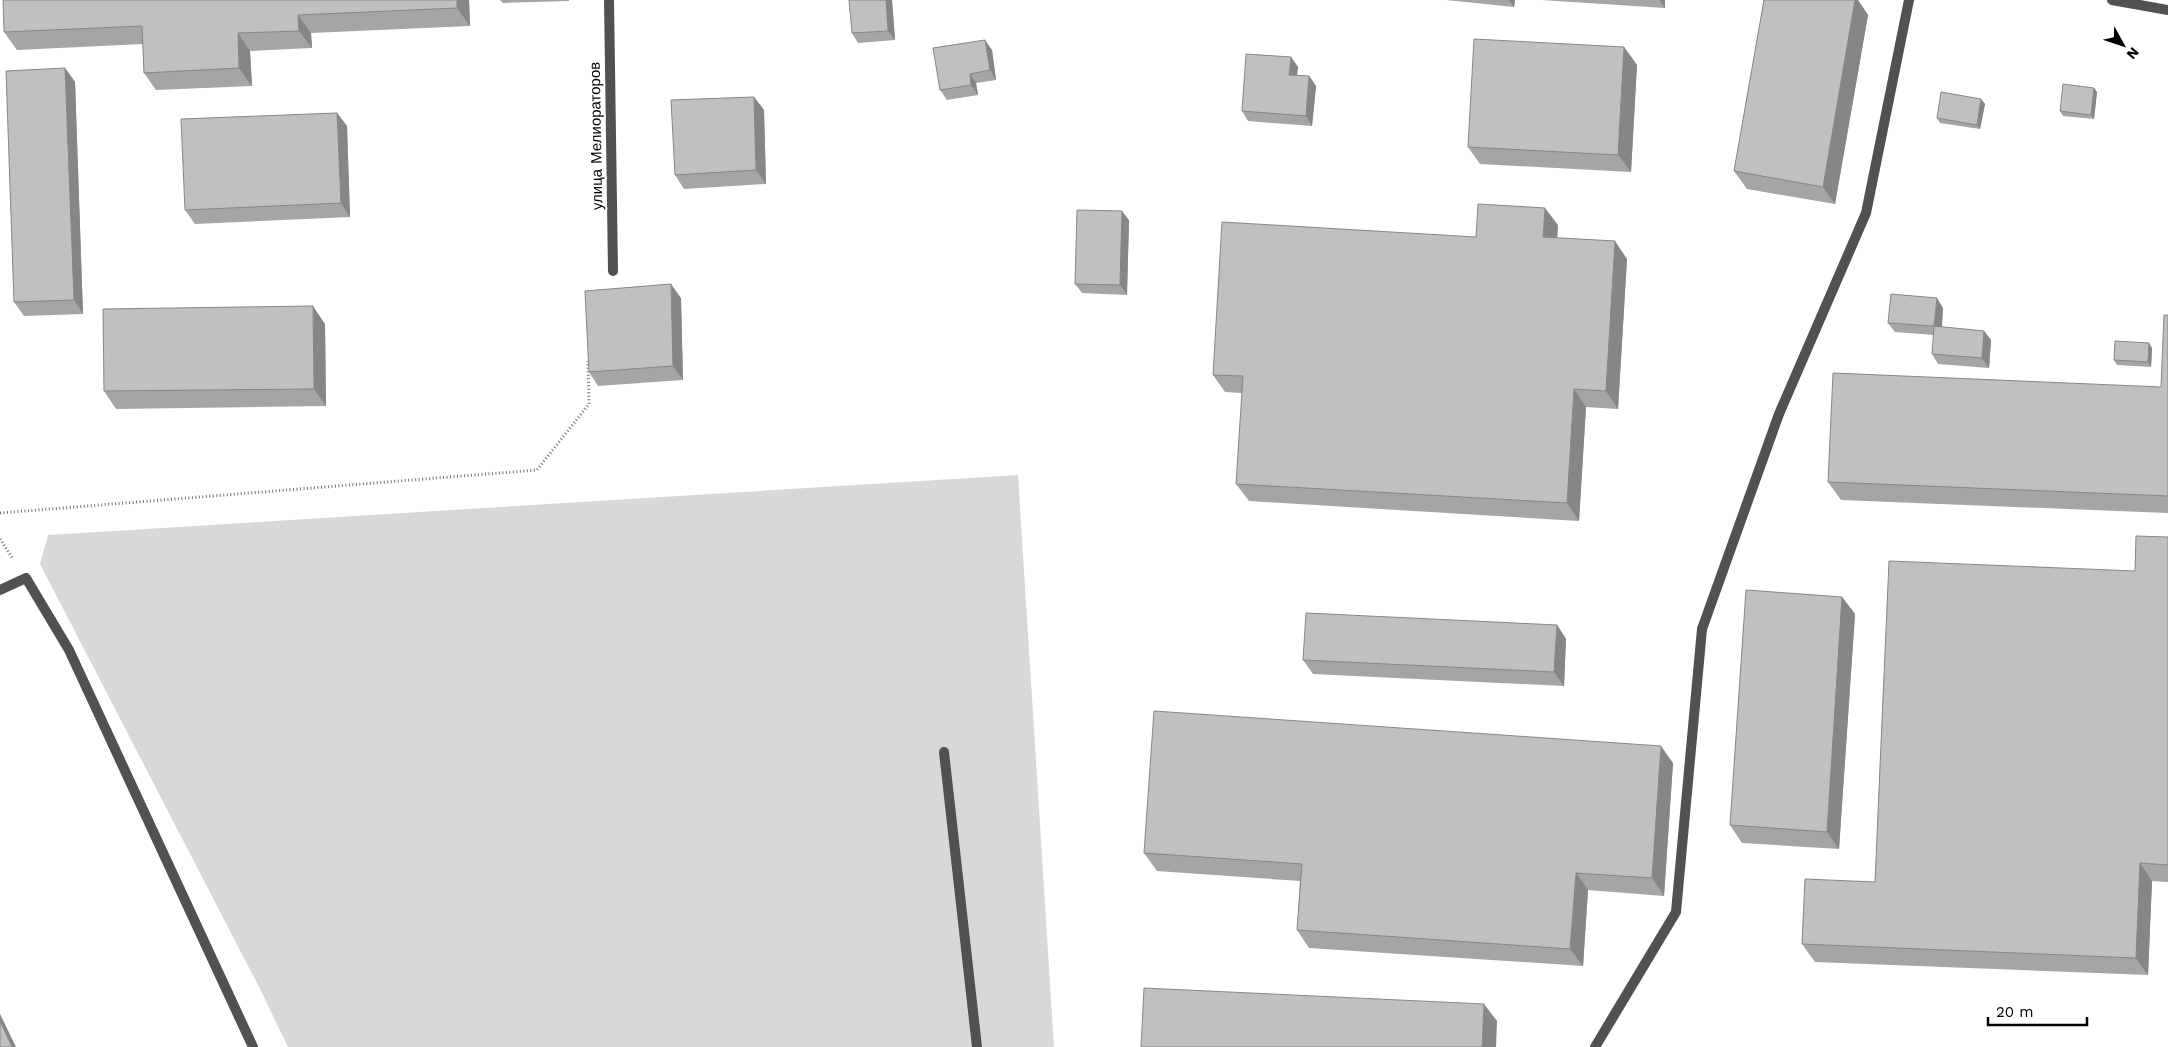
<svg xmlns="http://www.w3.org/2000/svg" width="2168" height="1047" font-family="'Work Sans',sans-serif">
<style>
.green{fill:#d8d8d8}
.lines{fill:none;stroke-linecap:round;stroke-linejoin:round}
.path{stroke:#737373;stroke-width:3;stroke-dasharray:1 2.5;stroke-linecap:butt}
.lane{stroke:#515151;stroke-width:10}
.street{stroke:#515151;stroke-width:10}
.wall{fill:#a5a5a5}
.shaded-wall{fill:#868686}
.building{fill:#c0c0c0;stroke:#868686}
.labels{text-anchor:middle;stroke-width:4;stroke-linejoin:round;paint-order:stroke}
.street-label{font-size:15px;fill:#000;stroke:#fff}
</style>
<rect width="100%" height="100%" fill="#fff"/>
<path class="green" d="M1018 475 1054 1047H288L260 989 40 564 48 535Z"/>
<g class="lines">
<path class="path" d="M0 513 537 470 589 404 588 361
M0 539 13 559"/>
<path class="lane" d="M2112 0 2168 10
M0 590 26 578 69 650 253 1047
M944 752 977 1047
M1595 1047 1676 912 1702 629"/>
<path class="street" d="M609 0 613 271
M1702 629 1779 414 1866 213 1909 0"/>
</g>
<path class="wall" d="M469 0 470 26 311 33 312 48 250 51 252 86 156 90 144 73 143 44 17 50 4 32Z
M500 0H569V1L503 3Z
M892 0 895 40 858 43 852 33Z
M1446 0H1515L1514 7Z
M1541 0H1665V8Z
M1764 0H1858L1868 15 1835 204 1747 189 1734 171Z
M1624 47 1637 65 1631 172 1480 164 1468 147Z
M992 50 996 80 976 83 978 95 947 100 940 90Z
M1291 57 1298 67 1297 75 1309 76 1316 86 1312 126 1248 121 1242 111Z
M65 68 75 82 83 314 24 316 14 302Z
M2094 88 2097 92 2094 119 2063 116 2060 111Z
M754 97 764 110 766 184 684 189 675 175Z
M1981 99 1985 104 1980 129 1940 123 1937 118Z
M337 113 347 126 350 217 195 224 185 210Z
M1129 220 1127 295 1082 293 1075 284Z
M1558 225 1557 238 1627 259 1618 409 1586 407 1579 521 1249 501 1236 484 1242 393 1225 392 1213 375 1476 237Z
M681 298 683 380 598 386 589 372Z
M1943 308 1942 327 1984 331 1991 340 1989 368 1938 364 1932 354 1934 335 1895 332 1888 323Z
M2168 315V513L1841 500 1828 482 2161 387Z
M325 324 326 406 116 409 104 391Z
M2152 348 2151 367 2117 365 2114 360Z
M2168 537V882L2152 881 2148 975 1815 962 1802 944 1875 882 2135 571Z
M1842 597 1855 614 1839 849 1742 843 1730 825Z
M1557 625 1566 639 1564 686 1313 674 1303 660Z
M1673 763 1664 896 1588 890 1583 966 1309 948 1297 930 1300 881 1157 871 1144 853Z"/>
<path class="shaded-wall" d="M457 0H469L470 26 457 8Z
M886 0H892L895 40 888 31Z
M1509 0H1515L1514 7Z
M1659 0H1665V8Z
M1855 0H1858L1868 15 1835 204 1823 187Z
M298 15 311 33 312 48 299 31Z
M238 33 250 51 252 86 239 68Z
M985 40 992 50 996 80 990 70Z
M1624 47 1637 65 1631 172 1618 155Z
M1291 57 1298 67 1296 84 1289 75Z
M65 68 75 82 83 314 74 300Z
M970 74 976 83 978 95 971 85Z
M1309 76 1316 86 1312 126 1306 116Z
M2094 88 2097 92 2094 119 2091 115Z
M754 97 764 110 766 184 756 170Z
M1981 99 1985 104 1980 129 1977 125Z
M337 113 347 126 350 217 341 203Z
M1545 208 1558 225 1556 255 1543 237Z
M1122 211 1129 220 1127 295 1120 285Z
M1615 241 1627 259 1618 409 1606 391Z
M671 284 681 298 683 380 673 366Z
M1937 298 1943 308 1941 336 1934 326Z
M313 306 325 324 326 406 314 389Z
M1984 331 1991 340 1989 368 1982 358Z
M2149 343 2152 348 2151 367 2148 362Z
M1574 389 1586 407 1579 521 1567 503Z
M1842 597 1855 614 1839 849 1827 832Z
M1557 625 1566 639 1564 686 1554 672Z
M1661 746 1673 763 1664 896 1652 878Z
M2140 863 2152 881 2148 975 2136 958Z
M1576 873 1588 890 1583 966 1570 949Z
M1484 1004 1497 1021 1496 1047H1482Z
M0 1014 16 1047H12L0 1021Z"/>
<path class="building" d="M3 0H457V8L298 15 299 31 238 33 239 68 144 73 142 26 4 32Z
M849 0H886L888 31 852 33Z
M1764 0H1855L1823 187 1734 171Z
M1474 39 1624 47 1618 155 1468 147Z
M985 40 990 70 970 74 971 85 940 90 933 48Z
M1246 54 1291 57 1289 75 1309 76 1306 116 1242 111Z
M65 68 74 300 14 302 6 71Z
M2063 84 2094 88 2091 115 2060 111Z
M1941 92 1981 99 1977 125 1937 118Z
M754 97 756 170 675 175 671 100Z
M337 113 341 203 185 210 181 119Z
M1478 204 1545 208 1543 237 1615 241 1606 391 1574 389 1567 503 1236 484 1243 376 1213 375 1222 222 1476 237Z
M1077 210 1122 211 1120 285 1075 284Z
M671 284 673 366 589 372 585 291Z
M1891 294 1937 298 1934 326 1888 323Z
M313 306 314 389 104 391 103 309Z
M2164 315H2168V496L1828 482 1833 373 2161 387Z
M1934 326 1984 331 1982 358 1932 354Z
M2115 341 2149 343 2148 362 2114 360Z
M2136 536 2168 537V865L2140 863 2136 958 1802 944 1805 879 1875 882 1889 561 2135 571Z
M1746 590 1842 597 1827 832 1730 825Z
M1306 613 1557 625 1554 672 1303 660Z
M1154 711 1661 746 1652 878 1576 873 1570 949 1297 930 1302 864 1144 853Z
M1144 988 1484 1004 1482 1047H1141Z
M0 1021 12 1047H0Z"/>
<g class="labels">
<g class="street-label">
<text transform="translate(596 136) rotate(-91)" y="5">улица Мелиораторов</text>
</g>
</g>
<g transform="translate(2123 45) rotate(130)" stroke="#ffffff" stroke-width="4" paint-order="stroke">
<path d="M0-4L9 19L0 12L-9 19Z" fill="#000000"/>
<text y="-8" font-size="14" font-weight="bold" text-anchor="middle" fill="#000000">N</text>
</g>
<path d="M1988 1017v8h99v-8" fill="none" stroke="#000000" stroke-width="2.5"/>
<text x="1996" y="1017" font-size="15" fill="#000000" stroke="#ffffff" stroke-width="4" paint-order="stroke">20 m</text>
</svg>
